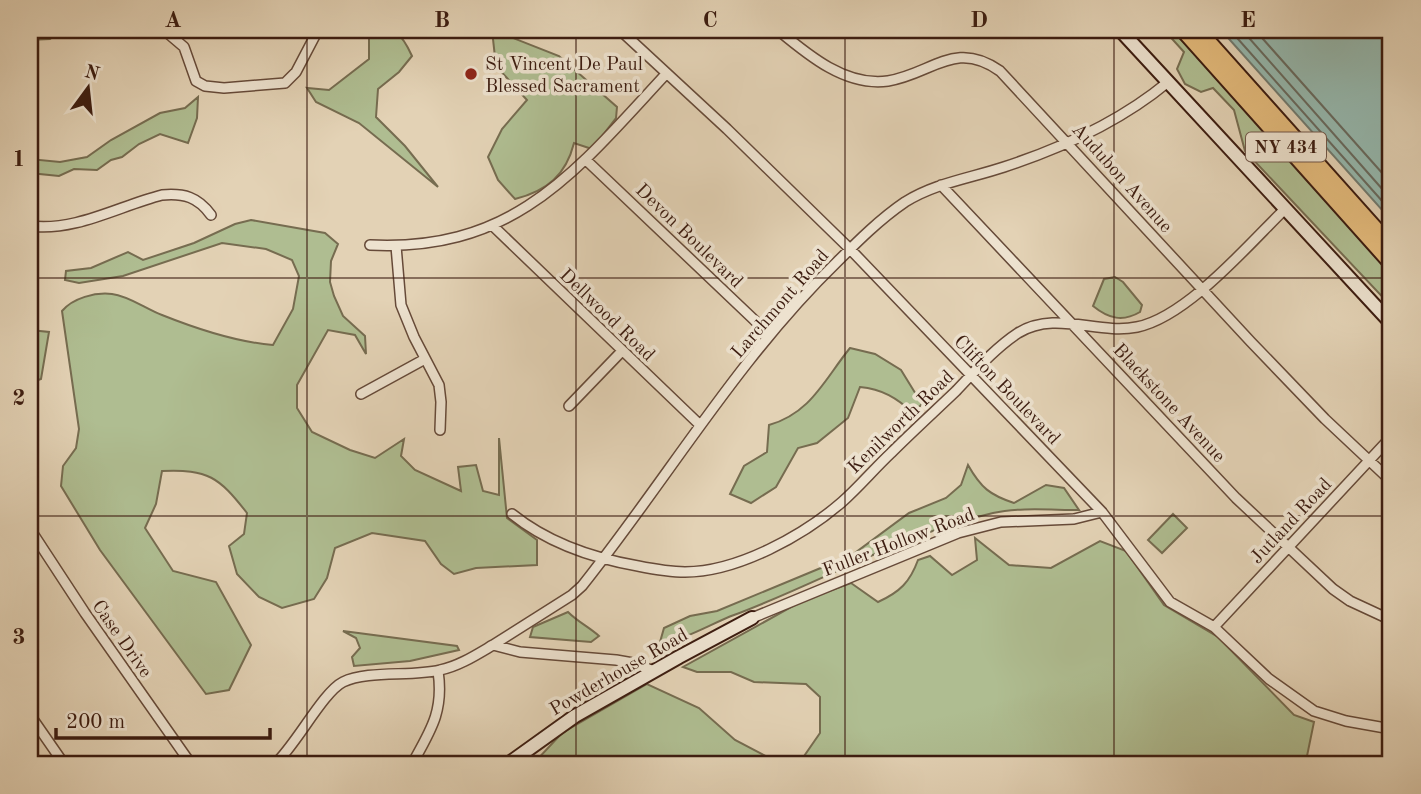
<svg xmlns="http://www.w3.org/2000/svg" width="1421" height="794" font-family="'Old Standard TT',serif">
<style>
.green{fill:#afbd91;stroke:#766c50;stroke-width:2}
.water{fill:#95b8ae;stroke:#717a6f;stroke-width:2}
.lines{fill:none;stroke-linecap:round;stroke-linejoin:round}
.shore{stroke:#686a5f;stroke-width:2}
.street-casing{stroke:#664a39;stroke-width:12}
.secondary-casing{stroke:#3c1c10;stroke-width:16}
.primary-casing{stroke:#3c1c10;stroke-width:18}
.street{stroke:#ede2cf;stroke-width:9}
.secondary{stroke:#ede2cf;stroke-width:12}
.primary{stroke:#e2b97a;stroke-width:14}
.grid{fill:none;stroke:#3c1c10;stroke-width:2;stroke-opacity:0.55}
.poi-dot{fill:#8f2418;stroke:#ede2cf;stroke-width:2.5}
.labels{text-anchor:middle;stroke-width:7;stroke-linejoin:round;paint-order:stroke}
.shield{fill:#ede2cf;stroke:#715749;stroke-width:2}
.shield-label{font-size:18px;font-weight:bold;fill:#3c1c10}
.poi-label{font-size:19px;fill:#3c1c10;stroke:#ede2cf;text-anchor:start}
.street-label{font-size:19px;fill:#3c1c10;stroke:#ede2cf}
.neatline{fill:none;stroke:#3c1c10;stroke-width:2.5}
.grid-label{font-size:23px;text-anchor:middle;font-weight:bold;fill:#3c1c10}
</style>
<rect width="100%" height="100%" fill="#e3d2b5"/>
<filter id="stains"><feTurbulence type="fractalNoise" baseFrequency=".00286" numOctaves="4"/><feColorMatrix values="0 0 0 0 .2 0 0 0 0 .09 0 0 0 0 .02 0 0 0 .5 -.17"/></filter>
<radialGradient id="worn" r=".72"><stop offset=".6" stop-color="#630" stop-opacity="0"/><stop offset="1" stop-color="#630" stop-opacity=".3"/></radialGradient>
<path class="green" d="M30 30H61L50 39 30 40Z
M365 30C394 30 399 27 412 56L399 72 378 89 376 117 405 146 438 187 359 123 316 102 307 88 329 90 369 59V37Z
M492 30H502L503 34 559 56 617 107 616 118 592 149 574 143C566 175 547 191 515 199L498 180 488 157 502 129 527 100 496 66Z
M1164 30H1173L1391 274V306L1245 151 1234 110 1213 88 1201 92 1185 84 1177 69 1184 52Z
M198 97 197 118 188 143 160 134 139 144 122 157 111 160 97 170 74 169 59 176 30 173V159L60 162 87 157 111 140 160 113 185 108Z
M251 220 325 233 338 244 331 261 330 282 334 296 343 316 365 336 366 354 355 335 328 330 297 385V408L312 432 350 450 375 458 404 439 401 456 415 470 461 491 458 467 476 465 483 491 499 495V438L507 518 537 540V565L476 568 454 574 441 564 425 541 372 533 335 548 327 578 314 599 282 608 259 597 237 574 229 546 244 534 247 513C219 477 208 469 162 471L156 504 145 528 173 571 216 582 251 645 229 690 206 694 100 550 61 486 63 466 76 448 79 429 62 311C73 298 95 292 112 294 129 296 146 309 162 315 197 329 236 342 273 345L293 309 299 276 292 260 266 249 222 243 123 276 79 283 65 280 66 271 91 268 128 252 143 260 194 243 235 224Z
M1115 277 1123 282 1142 305 1140 312C1123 322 1109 319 1093 306L1104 279Z
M30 330 49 332 41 379 30 383Z
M850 348 875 354 901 370 922 404 913 413C897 398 882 389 860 387L848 418 817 443 798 448 776 487 751 503 730 494 744 466 767 452 769 425C811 413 824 380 850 348Z
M968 465C981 488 990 495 1014 503L1046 485 1064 488 1079 510C1051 510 1020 507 993 513 902 534 820 583 734 615 712 623 680 643 660 642L664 628 690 616 717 611 852 555 909 513 946 498 961 485Z
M1173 514 1187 528 1162 553 1148 540Z
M975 538 1009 565 1051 568 1100 541 1126 551 1164 605 1218 637 1294 715 1314 722 1307 756 1320 764H533L562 733 647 684 699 708 735 740 775 761 802 759 820 733V697L806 684 754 682 731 672H697L683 667 804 600 851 583 878 602C900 592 910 582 918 560L930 556 952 575 977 560Z
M568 612C578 622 589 627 599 636L591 642 530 637 533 627Z
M343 631 457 646 459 650 410 661 354 666 352 657 360 648 356 638Z"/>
<path class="water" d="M1221 30H1391V220Z"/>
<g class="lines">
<path class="shore" d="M1230 30 1391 211
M1242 30 1391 199
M1255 30 1391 183"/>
<defs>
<path id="street" d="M164 30 184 47 196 81 205 86 224 88 285 83 296 72 318 30
M620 30 727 129 850 249 1102 512 1170 602 1214 627 1269 679 1314 711 1346 721 1391 729
M778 30C808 55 846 87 888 81 932 74 955 39 1000 71L1251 342 1325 419 1391 481
M586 160 769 334
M941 185 1236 498 1333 589 1350 601 1391 620
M30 226C75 232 119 206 162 195 184 193 198 197 211 215
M493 226 700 425
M370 245C515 252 576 171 666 74
M396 246 401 305 414 337 439 385 441 402 440 430
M361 394 425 359
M569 406 621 352
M512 514C548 543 592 558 638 566 653 569 669 572 685 572 738 572 804 535 842 502 859 487 874 469 891 453 912 432 934 412 956 391 975 371 995 348 1018 333 1056 310 1097 335 1137 327 1187 317 1249 244 1285 209
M30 529 85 613 191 764
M752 618 958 533 1001 522 1074 519 1102 512
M1214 627 1391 437
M493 645 572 595 582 586C668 478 738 358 837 262 858 241 880 219 905 202 935 183 971 178 1004 167 1062 148 1121 121 1168 82
M30 715 64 764
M275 764C296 745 323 692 343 682 368 670 412 677 440 670 459 666 476 655 493 645L520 652 616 660 633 663 654 671
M412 764C431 730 444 711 438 671"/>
<path id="secondary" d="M1120 30 1391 323
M508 764 575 716 679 657 752 618"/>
<path id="primary" d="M1183 30 1391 263
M1198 30 1391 246"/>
</defs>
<use href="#street" class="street-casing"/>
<use href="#secondary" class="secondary-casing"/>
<use href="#primary" class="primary-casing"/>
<use href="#street" class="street"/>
<use href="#secondary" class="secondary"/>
<use href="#primary" class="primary"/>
</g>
<path class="grid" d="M307 30V764M576 30V764M845 30V764M1114 30V764M30 278H1391M30 516H1391"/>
<circle class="poi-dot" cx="471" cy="74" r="7"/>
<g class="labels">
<rect class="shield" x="1246" y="132.5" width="80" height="29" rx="5"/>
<g class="shield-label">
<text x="1286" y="153">NY 434</text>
</g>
<g class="poi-label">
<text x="485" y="70">St Vincent De Paul<tspan x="485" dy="22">Blessed Sacrament</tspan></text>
</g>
<g class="street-label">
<text transform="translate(1123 177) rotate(48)" y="7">Audubon Avenue</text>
<text transform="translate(690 235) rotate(44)" y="7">Devon Boulevard</text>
<text transform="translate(779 303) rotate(-49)" y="7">Larchmont Road</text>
<text transform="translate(608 314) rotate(44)" y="7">Dellwood Road</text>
<text transform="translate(1008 389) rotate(46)" y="7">Clifton Boulevard</text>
<text transform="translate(1170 402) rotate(47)" y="7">Blackstone Avenue</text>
<text transform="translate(900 421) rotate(-44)" y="7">Kenilworth Road</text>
<text transform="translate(1290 520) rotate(-47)" y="7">Jutland Road</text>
<text transform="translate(898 541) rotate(-21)" y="7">Fuller Hollow Road</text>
<text transform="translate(123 638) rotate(55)" y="7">Case Drive</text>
<text transform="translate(618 671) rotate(-30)" y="7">Powderhouse Road</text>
</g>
</g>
<rect width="1421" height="794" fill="none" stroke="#e3d2b5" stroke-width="77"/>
<g transform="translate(88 88) rotate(15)" stroke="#ede2cf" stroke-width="5" paint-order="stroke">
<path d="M0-5L12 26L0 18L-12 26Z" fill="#3c1c10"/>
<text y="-10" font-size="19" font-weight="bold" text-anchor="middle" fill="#3c1c10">N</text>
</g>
<path d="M56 728v10h214v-10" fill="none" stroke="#3c1c10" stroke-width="3.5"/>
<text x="66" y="728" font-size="21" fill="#3c1c10" stroke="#ede2cf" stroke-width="5" paint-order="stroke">200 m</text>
<rect x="38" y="38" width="1344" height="718" class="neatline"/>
<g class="grid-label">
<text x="173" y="27">A</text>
<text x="442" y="27">B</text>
<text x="710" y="27">C</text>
<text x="979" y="27">D</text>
<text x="1248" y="27">E</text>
<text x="19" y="166">1</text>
<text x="19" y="405">2</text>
<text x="19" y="644">3</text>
</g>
<rect width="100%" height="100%" filter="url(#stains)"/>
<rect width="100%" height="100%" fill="url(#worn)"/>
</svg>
